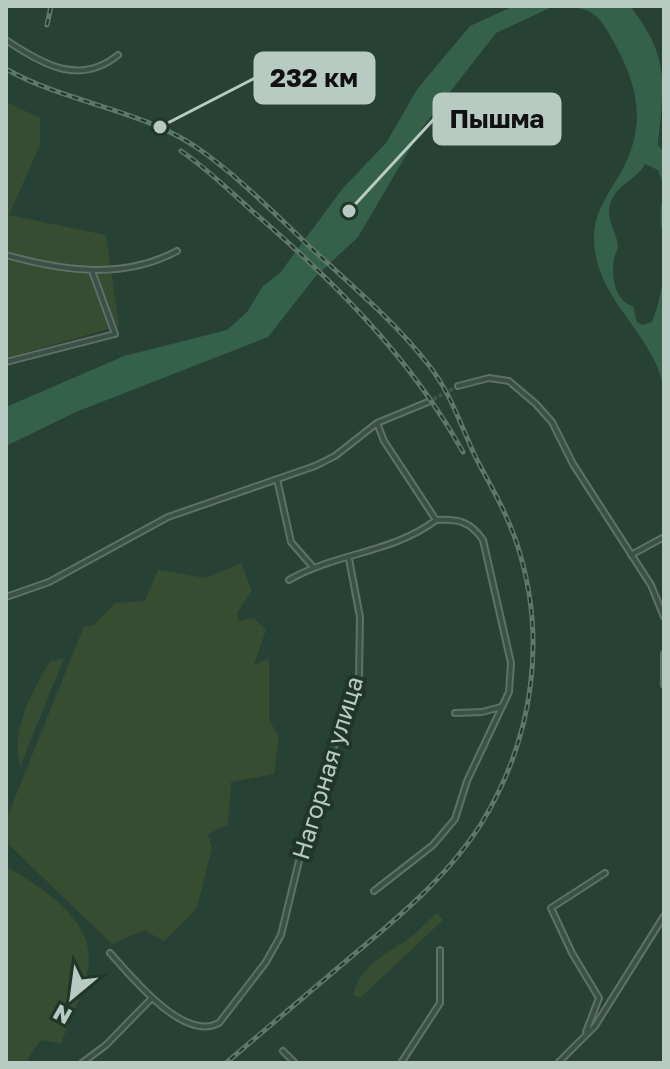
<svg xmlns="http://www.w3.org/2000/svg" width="670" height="1069" font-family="'Golos Text',sans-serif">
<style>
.green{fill:#364d31}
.water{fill:#35614b}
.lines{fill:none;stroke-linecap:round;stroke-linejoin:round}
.street-tunnel{stroke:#3d5649;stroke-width:4;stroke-dasharray:4 2;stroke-linecap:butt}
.street-casing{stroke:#5c7167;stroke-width:8}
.street{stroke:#3b5146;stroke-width:4}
.rail-casing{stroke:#5d786b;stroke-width:5}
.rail{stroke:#20362b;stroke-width:2;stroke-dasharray:6;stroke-linecap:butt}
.labels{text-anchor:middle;stroke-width:8;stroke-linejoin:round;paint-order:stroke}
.street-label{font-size:24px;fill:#b8cbc2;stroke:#20362b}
.leader{fill:none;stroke:#b8cbc2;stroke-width:3}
.callout-dot{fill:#b8cbc2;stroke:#20362b;stroke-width:3}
.callout{fill:#b8cbc2;stroke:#b8cbc2;stroke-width:3}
.callout-label{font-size:26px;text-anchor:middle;font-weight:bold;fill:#111}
</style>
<rect width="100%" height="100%" fill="#274134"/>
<path class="green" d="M6 102 40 118V145L9 215 106 235 119 326 6 358Z
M241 563 252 591 237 613 239 621 254 618 266 630 254 665 269 658V720L279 736 274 774 231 782 228 825 208 834 212 848 197 908 164 941 144 930 112 944 6 842V820L84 626 94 625 115 603 145 601 158 570 206 578Z
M64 658 20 767C11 728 31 694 50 661Z
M6 867C38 884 92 919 89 961 88 983 69 1021 61 1044L41 1040 28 1058 30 1063H6Z
M437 913 443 920 360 998 353 995C361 966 381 957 404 942 416 934 426 922 437 913Z"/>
<path class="water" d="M514 6H554L496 33 422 128 358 237 315 277 268 337 76 412 6 446V407L124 356 227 330 247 312 263 286 280 273 343 188 386 143 418 88 470 26Z
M562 6H630C670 57 664 82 658 145L664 152V187L658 170 645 164C637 179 620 183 612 199 603 218 617 230 618 247 618 249 614 257 614 259 611 276 615 302 633 306L637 322 643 325 652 322C661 300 666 270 664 245 662 225 657 216 664 195V389C661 379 659 368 654 360 633 318 596 290 594 241 593 216 605 199 617 179 646 132 641 92 616 46 600 17 596 8 562 6Z"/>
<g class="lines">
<path class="street-tunnel" d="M428 402 458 386"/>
<defs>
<path id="street" d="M6 40C43 65 80 86 118 55
M6 255C63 271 123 280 177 251
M6 362 115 334 92 271
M458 386 489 378 509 381 536 404 552 422 573 464 651 585 664 617
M277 479 291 542 312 566
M631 555 664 537
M289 580C335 553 393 553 436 520
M6 597 49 582 168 517 315 466 335 456 377 423 428 402
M664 654V685
M455 713 482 712 501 707
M374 891 433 845 455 819 467 781 509 692 511 663 483 540C470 521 458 519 436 520L384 441 377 423
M110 953C132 977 183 1042 219 1023L266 962 281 935 314 799 359 679 360 617 349 559
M586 1032 599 998 572 953 551 908 605 873
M283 1051 295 1063
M82 1063 106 1045 151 999
M401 1063 440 1003V950
M558 1063 595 1026 664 916"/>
</defs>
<use href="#street" class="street-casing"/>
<use href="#street" class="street"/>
<defs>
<path id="rail" d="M47 25 51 6
M6 69C66 103 137 108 196 147 237 175 274 213 310 247 350 284 393 320 427 363 451 392 461 427 477 460 491 486 506 512 516 541 548 636 534 738 481 824 448 876 399 917 352 956 310 992 268 1027 226 1063
M181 151C206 168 229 190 251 210 334 281 410 357 463 452"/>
</defs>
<use href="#rail" class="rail-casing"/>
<use href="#rail" class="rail"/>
</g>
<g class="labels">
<g class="street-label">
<text transform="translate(328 768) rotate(-73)" y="8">Нагорная улица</text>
</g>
</g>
<path class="leader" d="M160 127L255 78M349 211L434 119"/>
<g class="callout-dot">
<circle cx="160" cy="127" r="8"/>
<circle cx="349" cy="211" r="8"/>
</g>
<g class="callout">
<rect x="255" y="53" width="119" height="50" rx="8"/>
<rect x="434" y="94" width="126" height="50" rx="8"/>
</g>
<g class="callout-label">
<text x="314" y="87">232 км</text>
<text x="497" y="128">Пышма</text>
</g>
<rect width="670" height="1069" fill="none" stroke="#b8cbc2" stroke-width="16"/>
<g transform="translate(72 997) rotate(209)" stroke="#20362b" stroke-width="6" paint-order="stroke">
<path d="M0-6L14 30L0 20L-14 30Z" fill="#b8cbc2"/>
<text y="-12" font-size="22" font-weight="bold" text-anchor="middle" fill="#b8cbc2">N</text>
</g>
</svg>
